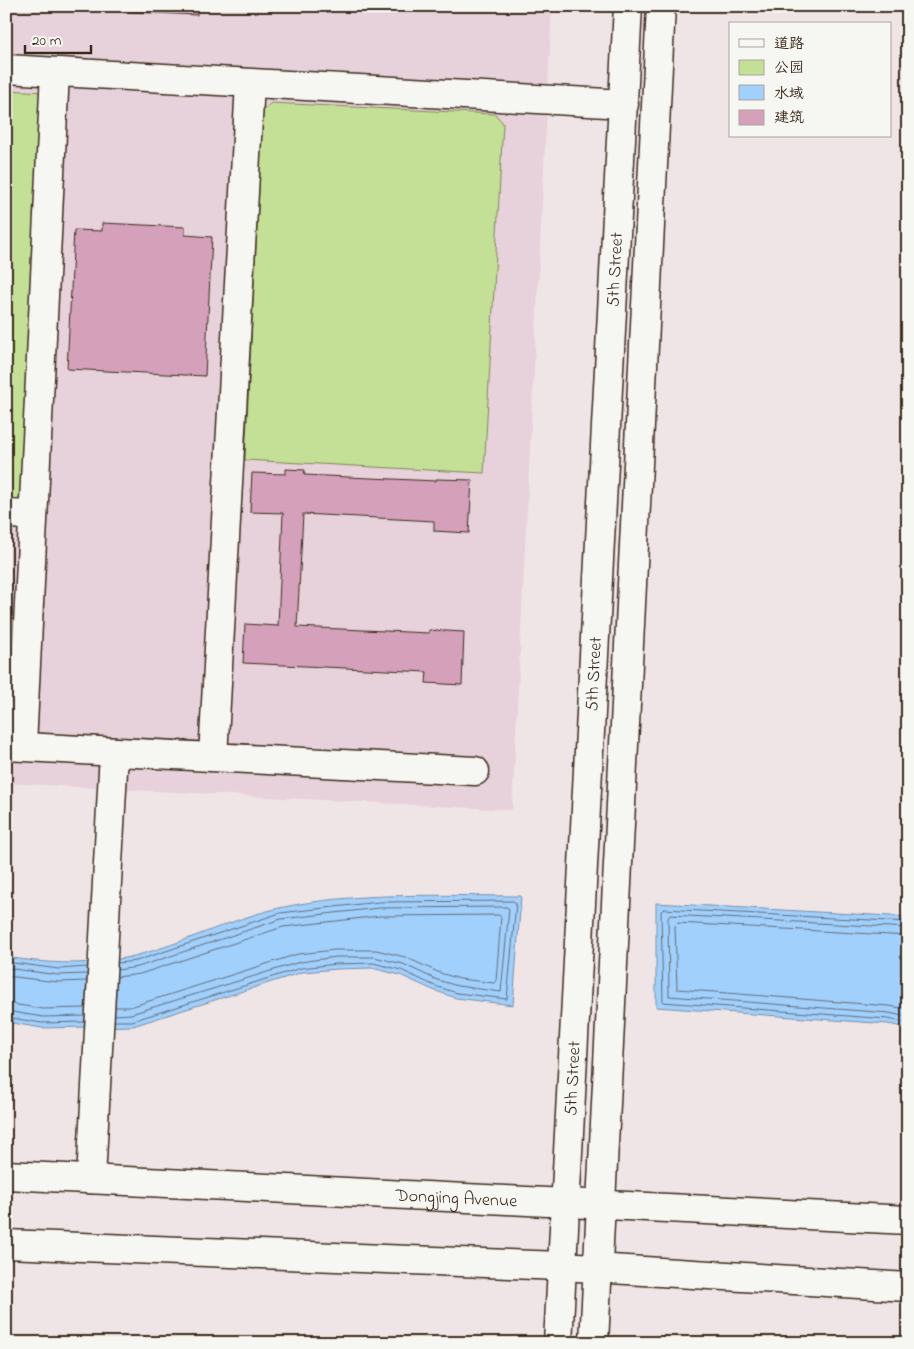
<svg xmlns="http://www.w3.org/2000/svg" width="914" height="1349" font-family="'Indie Flower','LXGW WenKai TC',sans-serif">
<style>
.built{fill:#e7d1da}
.green{fill:#c4e097;stroke:#80855a}
.water{fill:#a1d0fd;stroke:#788ea4}
.lines{fill:none;stroke-linecap:round;stroke-linejoin:round}
.shore{stroke:#646c77;stroke-width:1}
.building{fill:#d5a1ba;stroke:#3b2a1e}
.minor-casing{stroke:#3b2a1e;stroke-width:31}
.major-casing{stroke:#3b2a1e;stroke-width:31}
.minor{stroke:#f6f6f2;stroke-width:28}
.major{stroke:#f6f6f2;stroke-width:28}
.labels{text-anchor:middle;stroke-width:4.5;stroke-linejoin:round;paint-order:stroke}
.street-label{font-size:18px;fill:#3b2a1e;stroke:#f6f6f2}
</style>
<rect width="100%" height="100%" fill="#efe5e7"/>
<filter id="ink" filterUnits="userSpaceOnUse"><feTurbulence type="fractalNoise" baseFrequency=".02" numOctaves="2"/><feDisplacementMap in="SourceGraphic" scale="10" xChannelSelector="R" yChannelSelector="G"/><feConvolveMatrix kernelMatrix="1 2 1 2 8 2 1 2 1" color-interpolation-filters="sRGB"/></filter>
<g filter="url(#ink)">
<path class="built" d="M6 6H552L512 810 6 783Z"/>
<path class="green" d="M6 90 44 92 25 501 6 506Z
M271 103 495 114 503 123 484 473 245 460 263 110Z"/>
<path class="water" d="M521 896 513 1005 456 998 433 990 400 975 372 968 337 969 303 972 133 1026 42 1028 6 1022V957C49 964 92 966 134 956 183 944 230 919 279 908 357 891 442 896 521 896Z
M656 903 908 917V1028L888 1024 656 1007Z"/>
<g class="lines">
<path class="shore" d="M908 922 664 909 661 911 663 1002 888 1019 908 1023
M908 928 670 915 668 918 669 996 889 1013 908 1017
M908 936 678 923 675 926 677 989 889 1006 908 1009
M6 962 59 969 87 967
M6 968 58 975 87 974
M6 976 58 982 87 981
M6 1003 43 1009 85 1008
M115 1007H130L298 954 335 950H376L405 957 440 973 460 979 494 983 496 981 501 917 499 915 380 916 283 927 140 974 117 977
M6 1011 43 1017 85 1016
M115 1015 131 1014 300 962 336 957H374L403 964 437 980 458 986 501 992 509 909 507 907 379 908 281 919 138 967 117 970
M6 1017 42 1023 84 1022
M115 1021H132L301 968 336 964 373 963 401 970 435 986 457 993 507 999 516 903 513 901 379 902 280 913 136 961 118 963"/>
</g>
<path class="building" d="M114 6H197V15L114 11Z
M102 223 185 227V235L212 237 205 376 67 369 74 230 102 231Z
M286 469 305 470 304 475 436 481V479L472 480 469 533 434 531V521L303 514 297 627 429 633V630L464 632 462 685 426 683 427 672 243 663 245 624 278 626 283 513 250 512 252 473 286 474Z
M6 600 11 601 8 666H6Z"/>
<g class="lines">
<defs>
<path id="minor" d="M6 69 624 104
M6 514 33 515
M6 746 475 771
M22 746 55 72
M213 757 250 83
M91 1179 114 752"/>
<g id="major">
<path id="s1" d="M6 1175 908 1220"/>
<path d="M6 1244 561 1266 908 1287"/>
<path id="s2" d="M558 1343 628 6"/>
<path d="M594 1343 661 6"/>
</g>
</defs>
<use href="#minor" class="minor-casing"/>
<use href="#major" class="major-casing"/>
<use href="#minor" class="minor"/>
<use href="#major" class="major"/>
</g>
</g>
<g class="labels">
<g class="street-label">
<text dy="6" stroke="none"><textPath href="#s2" startOffset="1075">5th Street</textPath></text>
<text dy="6" stroke="none"><textPath href="#s2" startOffset="670">5th Street</textPath></text>
<text dy="6" stroke="none"><textPath href="#s2" startOffset="265">5th Street</textPath></text>
<text dy="6" stroke="none"><textPath href="#s1" startOffset="451">Dongjing Avenue</textPath></text>
</g>
</g>
<rect width="914" height="1349" fill="none" stroke="#f6f6f2" stroke-width="25"/>
<rect x="12" y="12" width="889" height="1324" fill="none" stroke="#3b2a1e" stroke-width="2" filter="url(#ink)"/>
<rect x="729" y="22" width="162" height="115" fill="#f6f6f2" stroke="#aba49d"/>
<rect x="739" y="39" width="25" height="8" fill="#f6f6f2" stroke="#aba49d"/>
<text x="774" y="48" font-size="15" fill="#3b2a1e">道路</text>
<rect x="739" y="60" width="25" height="15" fill="#c4e097" stroke="#aba49d"/>
<text x="774" y="72" font-size="15" fill="#3b2a1e">公园</text>
<rect x="739" y="85" width="25" height="15" fill="#a1d0fd" stroke="#aba49d"/>
<text x="774" y="98" font-size="15" fill="#3b2a1e">水域</text>
<rect x="739" y="110" width="25" height="15" fill="#d5a1ba" stroke="#aba49d"/>
<text x="774" y="122" font-size="15" fill="#3b2a1e">建筑</text>
<path d="M25 45v8h66v-8" fill="none" stroke="#3b2a1e" stroke-width="2.5"/>
<text x="32" y="45" font-size="15" fill="#3b2a1e" stroke="#f6f6f2" stroke-width="4" paint-order="stroke">20 m</text>
</svg>
